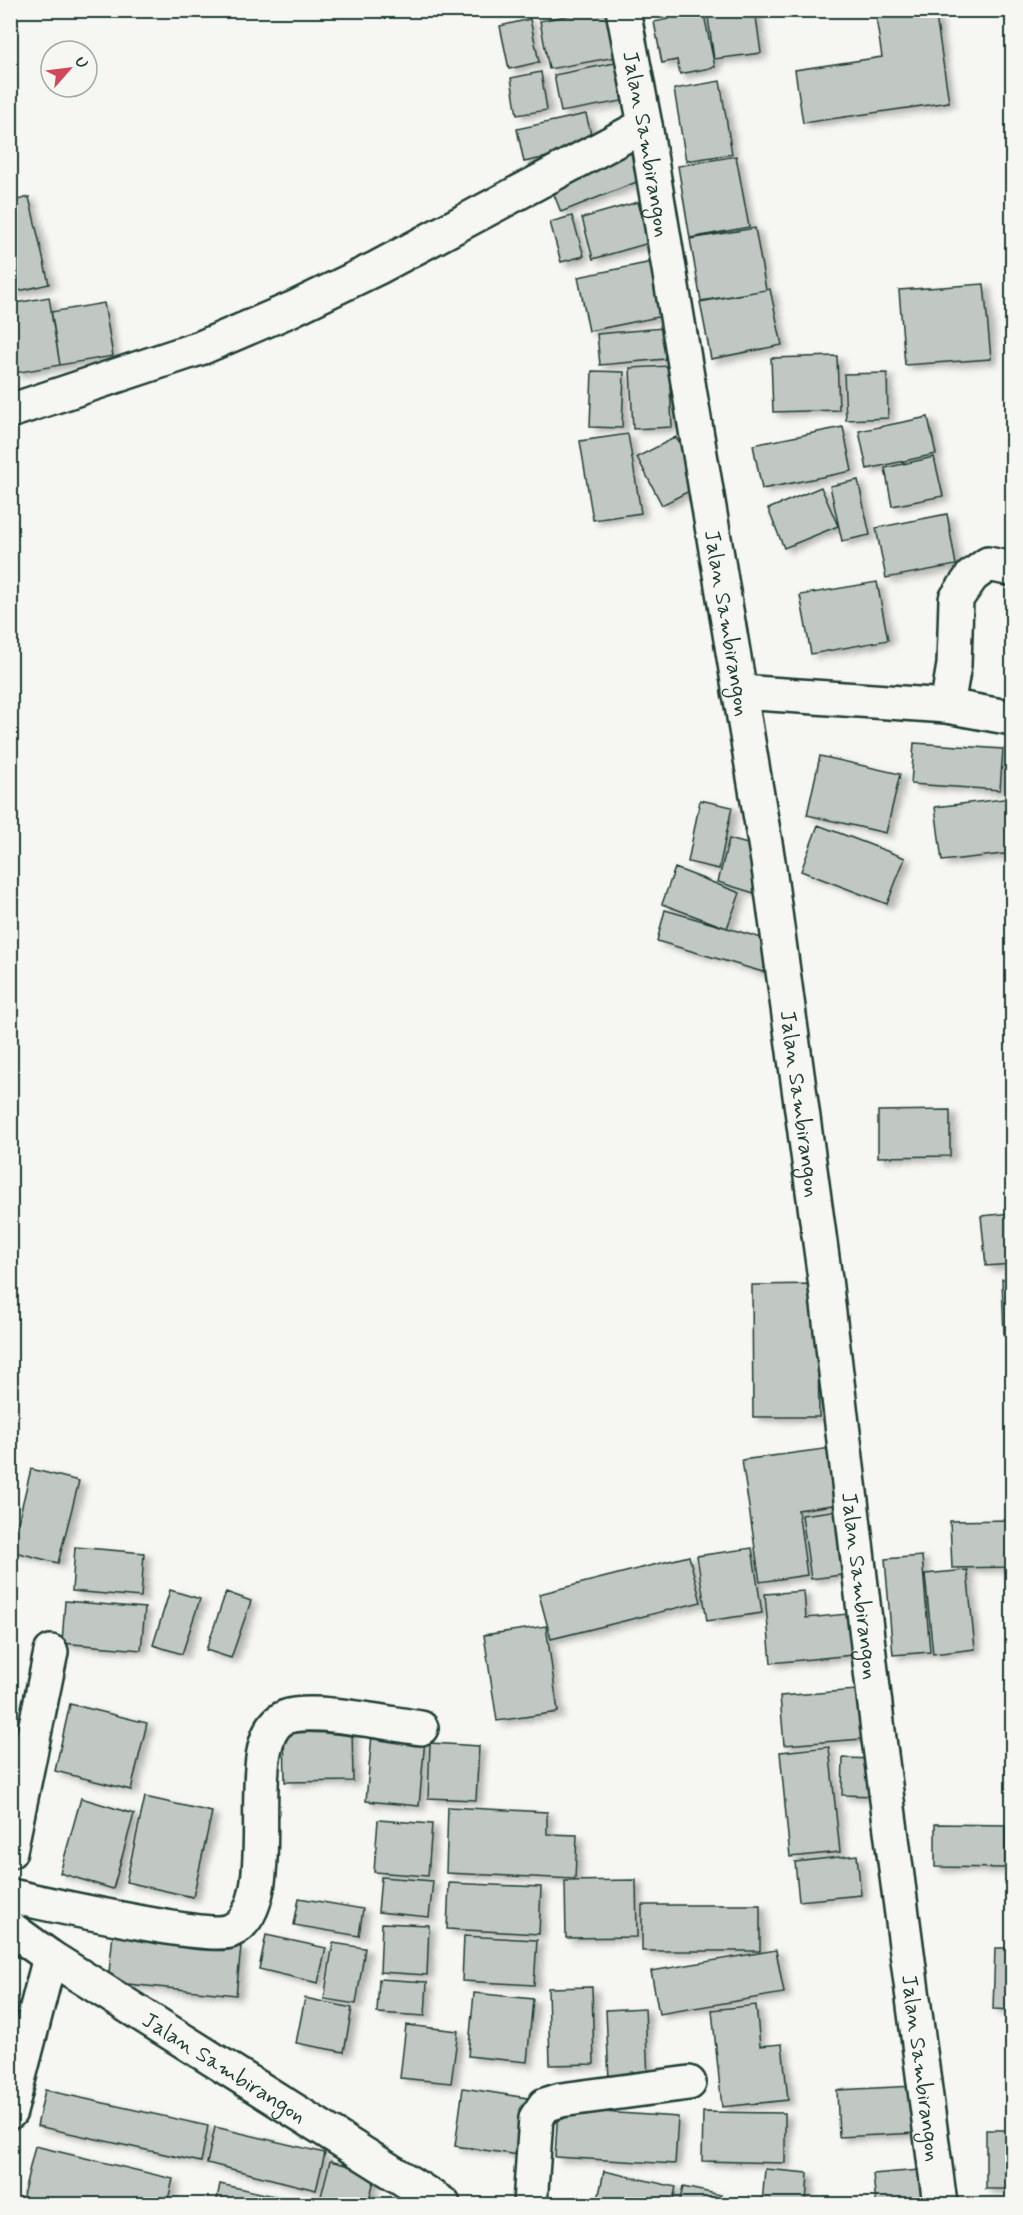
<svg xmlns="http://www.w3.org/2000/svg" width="1023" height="2215" font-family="Mynerve,sans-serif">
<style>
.building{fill:#c1c8c3;stroke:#1f3d34;stroke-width:1.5;filter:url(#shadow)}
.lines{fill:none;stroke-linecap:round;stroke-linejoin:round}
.minor-casing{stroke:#1f3d34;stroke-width:38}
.minor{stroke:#f6f6f2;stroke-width:33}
.labels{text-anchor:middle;stroke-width:6;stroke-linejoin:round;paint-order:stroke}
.street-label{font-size:22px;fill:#1f3d34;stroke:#f6f6f2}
</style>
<defs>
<filter id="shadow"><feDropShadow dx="6" dy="4" stdDeviation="3" flood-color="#0004"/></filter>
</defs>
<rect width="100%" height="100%" fill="#f6f6f2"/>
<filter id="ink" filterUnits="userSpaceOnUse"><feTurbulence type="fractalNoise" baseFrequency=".0167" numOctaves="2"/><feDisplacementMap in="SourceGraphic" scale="12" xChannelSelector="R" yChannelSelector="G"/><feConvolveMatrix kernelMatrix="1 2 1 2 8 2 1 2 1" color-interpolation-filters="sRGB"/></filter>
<g filter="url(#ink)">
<path class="building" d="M596 10H607L616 57 549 69 540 21Z
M667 10H703L715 67 680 74 677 60 662 63 654 22 669 19Z
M707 10H755L761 53 714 59Z
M875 10H935L949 102 803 123 795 70 882 57Z
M530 19 539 62 509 69 500 26Z
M615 63 622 101 561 112 554 75Z
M541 72 547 110 517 115 511 78Z
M720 81 732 154 686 161 674 89Z
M586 114 594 147 524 162 517 129Z
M631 144 644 179 561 212 547 177Z
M736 156 749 227 690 238 678 166Z
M29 197 49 284 10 293V202Z
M638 202 649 243 593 259 582 218Z
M572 216 584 256 561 262 550 222Z
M755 228 766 290 701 301 690 239Z
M657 261 668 315 589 331 578 277Z
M984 284 991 359 905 365 899 290Z
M770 289 782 345 711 359 700 302Z
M49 297 60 365 15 373 10 343V304Z
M104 303 113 356 60 365 51 312Z
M663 328 665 359 600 365 597 334Z
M837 356 839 410 773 412 771 358Z
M669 366 672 427 633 429 630 368Z
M592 371 624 372 622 428 590 427Z
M887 373 888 418 846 420 844 374Z
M928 417 936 454 867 469 859 431Z
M843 427 852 471 762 489 753 445Z
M628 434 641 513 593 520 580 441Z
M676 437 701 485 662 505 637 457Z
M934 457 943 496 892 506 885 468Z
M858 480 870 535 842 541 830 486Z
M821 487 838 526 784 548 768 509Z
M947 514 956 565 886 578 876 528Z
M877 582 888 640 811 654 800 595Z
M914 743 1003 749 1000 790 911 784Z
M820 756 900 774 886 833 807 815Z
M1012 798V853L942 861 935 807Z
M700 800 732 807 719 869 688 862Z
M818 825 905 858 887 904 801 871Z
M729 839 766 849 754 893 718 882Z
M675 868 740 893 727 928 662 904Z
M665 910 772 941 763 972 657 941Z
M950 1110V1156L878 1157V1111Z
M1012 1213V1264L986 1266 981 1216Z
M1002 1279H1012V1336H1004Z
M817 1284 819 1417H753L752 1285Z
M839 1447 847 1503 798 1510 807 1575 760 1582 742 1460Z
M31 1469 79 1481 58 1563 11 1551Z
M847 1509 856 1573 811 1579 802 1515Z
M1012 1520V1567L952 1568 950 1521Z
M75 1547 144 1553 141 1597 72 1591Z
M752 1548 762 1613 707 1621 697 1556Z
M689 1556 701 1602 551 1639 539 1594Z
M922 1556 930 1652 893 1655 885 1559Z
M967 1570 975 1649 933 1654 925 1574Z
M170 1590 200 1599 182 1654 153 1645Z
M804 1591 806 1618 859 1613 863 1654 771 1663 765 1594Z
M226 1592 251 1601 231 1658 206 1650Z
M65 1601 145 1608 141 1650 62 1643Z
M546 1626 558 1712 497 1721 484 1635Z
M857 1690 862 1739 784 1745 780 1696Z
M70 1704 147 1723 131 1790 55 1771Z
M352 1728 353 1781 285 1782 284 1729Z
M372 1735 425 1739 419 1806 366 1801Z
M430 1743 479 1746 476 1800 428 1798Z
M829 1747 840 1852 790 1857 780 1752Z
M843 1758 877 1759V1796L842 1795Z
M145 1797 212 1812 193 1897 126 1882Z
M81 1798 134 1814 113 1889 60 1873Z
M448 1807 547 1812V1834L577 1835 575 1879 446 1873Z
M378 1820 432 1824 428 1876 374 1872Z
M935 1824 1005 1825V1868L935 1867Z
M857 1855 861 1895 799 1901 795 1862Z
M381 1877 433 1881 429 1917 378 1912Z
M636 1880 637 1937 566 1938 565 1881Z
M449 1883 541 1887 539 1934 447 1929Z
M299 1898 363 1909 359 1936 294 1925Z
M642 1905H760V1951H642Z
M382 1923 429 1925 427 1975 380 1972Z
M113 1934 241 1947 236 1995 108 1982Z
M266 1935 326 1948 318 1983 259 1969Z
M464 1936 537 1940 534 1985 462 1981Z
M333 1943 365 1948 356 2004 324 1999Z
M995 1948H1012V2010L993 2009Z
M776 1950 784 1993 659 2014 651 1971Z
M379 1979 427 1982 425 2016 377 2013Z
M592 1987 594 2064 550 2065 548 1988Z
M474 1993 533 1999 527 2062 468 2056Z
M305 1998 352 2008 344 2052 296 2043Z
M756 2005 760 2046 782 2044 788 2100 722 2107 712 2010Z
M645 2008 648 2080 609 2081 606 2010Z
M406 2025 458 2031 451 2083 400 2078Z
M915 2086 917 2133 839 2137 837 2090Z
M463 2088 527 2098 519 2155 455 2146Z
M45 2090 208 2126 201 2162 37 2126Z
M558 2109 678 2117 675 2164 555 2157Z
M703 2112 785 2113V2163L702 2161Z
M215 2127 325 2153 316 2190 207 2163Z
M986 2130H1012V2189H986Z
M35 2146 173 2179 167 2204H21Z
M330 2161 376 2173 368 2204H319Z
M765 2169 808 2173 806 2204H762Z
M920 2170 924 2204H876L873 2174Z
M604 2171 676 2187 672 2204H597Z
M220 2184 310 2204H216Z
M683 2187 721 2195 719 2204H679Z"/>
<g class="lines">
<defs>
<g id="minor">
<path id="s1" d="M623 10 645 125 768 861 825 1279 879 1739 940 2204"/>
<path d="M10 411 203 347 292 309 377 268 645 125"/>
<path d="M739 692 947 706 1012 718"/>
<path d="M947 706 954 665 956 599 972 576 988 564 1012 569"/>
<path d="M10 1851 51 1652"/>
<path d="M10 1896C45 1903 207 1940 230 1931 290 1906 233 1738 286 1717 312 1707 391 1724 421 1728"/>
<path id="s2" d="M10 1928 50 1957 443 2204"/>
<path d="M10 2112 50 1957"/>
<path d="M530 2204 536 2118 545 2105 561 2100 689 2083"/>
</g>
</defs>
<use href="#minor" class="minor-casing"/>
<use href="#minor" class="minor"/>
</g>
</g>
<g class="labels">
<g class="street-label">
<text dy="8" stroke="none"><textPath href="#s1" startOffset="136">Jalan Sambirangon</textPath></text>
<text dy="8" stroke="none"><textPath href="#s1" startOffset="622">Jalan Sambirangon</textPath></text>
<text dy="8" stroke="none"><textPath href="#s1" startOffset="1108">Jalan Sambirangon</textPath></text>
<text dy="8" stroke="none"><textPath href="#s1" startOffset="1594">Jalan Sambirangon</textPath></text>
<text dy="8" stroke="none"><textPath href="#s2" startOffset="256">Jalan Sambirangon</textPath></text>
<text dy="8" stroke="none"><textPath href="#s1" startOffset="2080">Jalan Sambirangon</textPath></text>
</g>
</g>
<rect width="1023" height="2215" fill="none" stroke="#f6f6f2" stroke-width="36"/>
<rect x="18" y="18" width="987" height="2179" fill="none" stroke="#1f3d34" stroke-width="2" filter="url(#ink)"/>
<g transform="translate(69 69) rotate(62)"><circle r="28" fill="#f6f6f2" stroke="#a0aca6" stroke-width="1.5"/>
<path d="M0-4.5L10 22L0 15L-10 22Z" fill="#d1495b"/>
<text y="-9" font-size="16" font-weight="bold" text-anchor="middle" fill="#1f3d34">U</text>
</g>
</svg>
